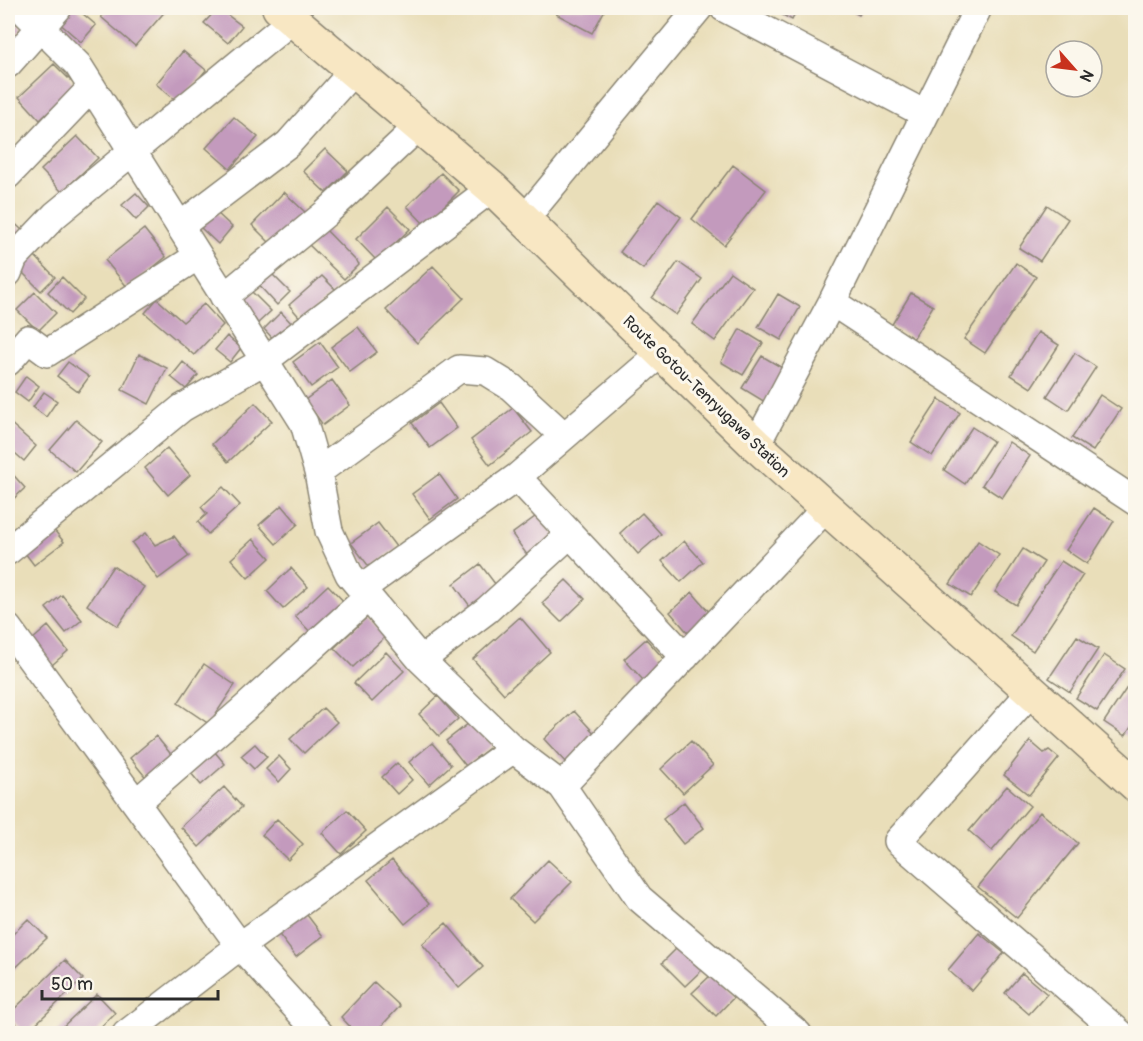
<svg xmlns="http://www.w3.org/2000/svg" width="1143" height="1041" font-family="Pangolin,sans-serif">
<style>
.building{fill:#c39abd}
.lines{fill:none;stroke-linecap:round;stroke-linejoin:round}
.street-casing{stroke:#8a8472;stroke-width:30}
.secondary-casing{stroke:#8a8472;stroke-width:36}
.street{stroke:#fff;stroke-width:27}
.secondary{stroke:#f8e7c3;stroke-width:33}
.labels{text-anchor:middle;stroke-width:6;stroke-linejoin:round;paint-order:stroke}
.street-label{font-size:16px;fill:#2b2b2b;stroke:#fbf7ec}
</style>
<rect width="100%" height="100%" fill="#fbf7ec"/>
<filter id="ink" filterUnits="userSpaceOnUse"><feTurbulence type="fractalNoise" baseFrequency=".0167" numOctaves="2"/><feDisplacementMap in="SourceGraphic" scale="12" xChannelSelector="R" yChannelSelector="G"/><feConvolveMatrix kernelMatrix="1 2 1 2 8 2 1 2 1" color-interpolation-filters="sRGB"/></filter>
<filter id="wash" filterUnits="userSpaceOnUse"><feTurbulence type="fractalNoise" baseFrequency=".008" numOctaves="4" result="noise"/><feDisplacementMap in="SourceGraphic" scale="24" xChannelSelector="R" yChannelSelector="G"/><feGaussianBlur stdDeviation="1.35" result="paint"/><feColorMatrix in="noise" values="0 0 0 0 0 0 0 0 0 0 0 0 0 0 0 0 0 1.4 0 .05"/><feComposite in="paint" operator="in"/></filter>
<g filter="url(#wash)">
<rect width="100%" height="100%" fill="#e9deb9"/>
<g id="blocks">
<path class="building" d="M69 8H76L96 25 81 42 57 21Z
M110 8H168L135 46 101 17Z
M218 8 242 26 228 43 204 23Z
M559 8H606L592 33 556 14Z
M770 8H798L792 20Z
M846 8H863L859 15Z
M8 17 22 28 8 47Z
M183 51 206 70 179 103 156 84Z
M54 64 76 86 40 120 19 97Z
M234 117 258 137 230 169 206 148Z
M77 136 98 158 62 192 41 170Z
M325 149 348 171 326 193 303 171Z
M733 165 766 190 724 245 692 219Z
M441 173 459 191 425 225 407 206Z
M284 192 306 213 274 247 252 225Z
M136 193 149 207 136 220 122 205Z
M658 200 681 217 643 269 620 252Z
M1047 205 1068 219 1040 261 1019 248Z
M388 207 410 229 377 261 356 239Z
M215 211 232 227 218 244 200 227Z
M8 217 22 230 8 245Z
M324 228 359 264 344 279 308 244Z
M144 229 166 257 128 288 105 260Z
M34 255 55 277 41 291 19 269Z
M678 262 702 279 676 315 652 298Z
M1016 263 1036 277 985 353 964 339Z
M433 266 464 298 417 343 386 310Z
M268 270 290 292 277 305 256 282Z
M730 272 753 288 715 341 692 324Z
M322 276 336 290 302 320 289 305Z
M62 277 84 299 70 314 48 292Z
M249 289 271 311 257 324 236 301Z
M35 292 56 313 38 331 17 310Z
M911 293 933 306 913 339 891 326Z
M778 294 800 307 781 340 758 327Z
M157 299 183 322 204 304 223 325 194 355 145 313Z
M281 312 293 325 276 342 264 329Z
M358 327 377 352 350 372 331 347Z
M740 329 763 343 743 375 721 362Z
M1038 332 1059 345 1031 388 1011 375Z
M227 336 241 348 230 362 215 350Z
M320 342 338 367 311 387 293 362Z
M1075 353 1096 367 1068 410 1047 396Z
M139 354 167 368 149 404 122 390Z
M762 356 784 369 765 402 742 388Z
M68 362 89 377 78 392 57 376Z
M183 362 198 375 186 389 171 377Z
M26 376 39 386 28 402 15 392Z
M332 380 350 405 323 425 305 400Z
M44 392 57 401 46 417 33 407Z
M1100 395 1121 409 1093 451 1072 438Z
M939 399 960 413 932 456 911 442Z
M255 403 272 421 228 462 212 444Z
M439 403 457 428 430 448 412 423Z
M513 408 532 432 490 465 471 440Z
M76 420 102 442 76 472 50 450Z
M8 421 36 446 24 461 8 447Z
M972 427 993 441 965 484 944 470Z
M1009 442 1030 456 1002 498 982 485Z
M167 448 190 475 168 495 145 468Z
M8 469 25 488 8 504Z
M439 474 457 499 430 519 412 494Z
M223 487 240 505 208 534 198 522 207 514 201 507Z
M282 505 298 524 276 544 259 525Z
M1094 508 1114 521 1087 564 1066 550Z
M642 513 661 534 638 554 620 533Z
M539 514 557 539 530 559 512 534Z
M378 523 397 548 370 568 351 543Z
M54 530 64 542 34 565 25 553Z
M146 533 155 545 174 536 189 556 158 579 132 543Z
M253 539 270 558 248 578 231 559Z
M684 541 703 562 681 582 662 561Z
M978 541 999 555 971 597 950 584Z
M1023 549 1044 562 1016 605 995 592Z
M1061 561 1083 575 1033 651 1011 636Z
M480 564 499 589 472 609 454 584Z
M113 566 144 587 118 626 87 605Z
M291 568 308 587 283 609 267 591Z
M566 580 585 599 561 622 542 603Z
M328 585 347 605 314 636 295 616Z
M692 592 711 614 689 634 670 612Z
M62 595 82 620 66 633 46 608Z
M367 617 386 636 353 667 334 648Z
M520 617 550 652 504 694 473 659Z
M48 626 68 651 52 665 32 640Z
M1077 636 1098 649 1070 692 1049 678Z
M646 639 665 660 643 680 624 659Z
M386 652 404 671 372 702 354 683Z
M1104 655 1125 669 1097 711 1076 698Z
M204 664 235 685 209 724 178 703Z
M1132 680 1136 682V720L1125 736 1104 722Z
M438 696 458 719 439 736 419 714Z
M323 708 337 722 304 753 290 739Z
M574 711 596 735 566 763 544 739Z
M473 720 493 745 466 766 446 741Z
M156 736 174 758 148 780 130 758Z
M691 741 713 765 683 793 661 769Z
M1030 741 1044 753 1049 750 1059 758 1029 795 1004 775Z
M432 743 451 765 429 785 409 762Z
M255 744 267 757 254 769 241 756Z
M214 751 225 764 201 785 190 772Z
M279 756 291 769 279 782 266 769Z
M397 763 412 780 397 794 382 777Z
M1007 786 1030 806 992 851 969 831Z
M224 787 242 807 199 847 181 827Z
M684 802 704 828 683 844 663 819Z
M347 810 366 831 341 854 322 833Z
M1040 812 1078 843 1017 918 978 887Z
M277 819 303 844 288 860 262 835Z
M392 860 429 904 405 924 368 880Z
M548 860 572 882 533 921 510 899Z
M304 911 323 936 296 957 277 932Z
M28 919 47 938 8 975V939Z
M446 923 483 967 459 988 422 944Z
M979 933 1004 953 972 991 948 970Z
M680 945 705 967 685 986 662 963Z
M65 960 83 979 25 1034 8 1015Z
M1022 973 1047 994 1029 1014 1005 993Z
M711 975 735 996 716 1016 692 993Z
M374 982 400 1006 374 1034H357L341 1017Z
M97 994 115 1013 94 1034H55Z"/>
</g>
</g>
<g filter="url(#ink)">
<use href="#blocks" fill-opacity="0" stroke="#8a8472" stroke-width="1.5"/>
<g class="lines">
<defs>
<path id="street" d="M21 8 78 65 304 423 318 472 329 531 349 574 421 660 513 749 562 786 639 898 798 1034
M724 8 925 114
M8 64 58 8
M8 175 92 87
M524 220 699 8
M180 226 288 144 354 70
M8 273 14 258 55 215 293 19
M224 297 325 214 420 125
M832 302 1136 502
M8 362 28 339 47 353 198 256
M756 445 832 302 978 8
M318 472 459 369 485 371 511 387 564 436
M517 477 685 657
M8 551 182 408 264 361 492 188
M361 589 517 477 661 353
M8 628 240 946 320 1034
M421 660 487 610 570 534
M1030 693 898 841 1121 1034
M562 786 825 509
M136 803 245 708 368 597
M126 1034 240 946 513 749"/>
<path id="secondary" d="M279 8 492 188 756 445 1136 785"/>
</defs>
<use href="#street" class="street-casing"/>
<use href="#secondary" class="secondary-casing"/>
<use href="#street" class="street"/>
<use href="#secondary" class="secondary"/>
</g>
</g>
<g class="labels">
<g class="street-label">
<text transform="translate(707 396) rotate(44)" y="6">Route Gotou-Tenryugawa Station</text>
</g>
</g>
<rect width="1143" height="1041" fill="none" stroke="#fbf7ec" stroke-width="30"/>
<g transform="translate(1074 69) rotate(118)"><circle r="28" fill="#fbf7ec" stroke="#a8a59f" stroke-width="1.5"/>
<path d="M0-4.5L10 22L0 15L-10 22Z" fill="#c8321e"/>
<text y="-9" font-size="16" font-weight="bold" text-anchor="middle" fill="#2b2b2b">N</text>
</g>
<path d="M42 990v9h176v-9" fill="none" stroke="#2b2b2b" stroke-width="3"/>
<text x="51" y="990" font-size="18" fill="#2b2b2b" stroke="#fbf7ec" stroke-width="4.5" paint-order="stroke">50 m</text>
</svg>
